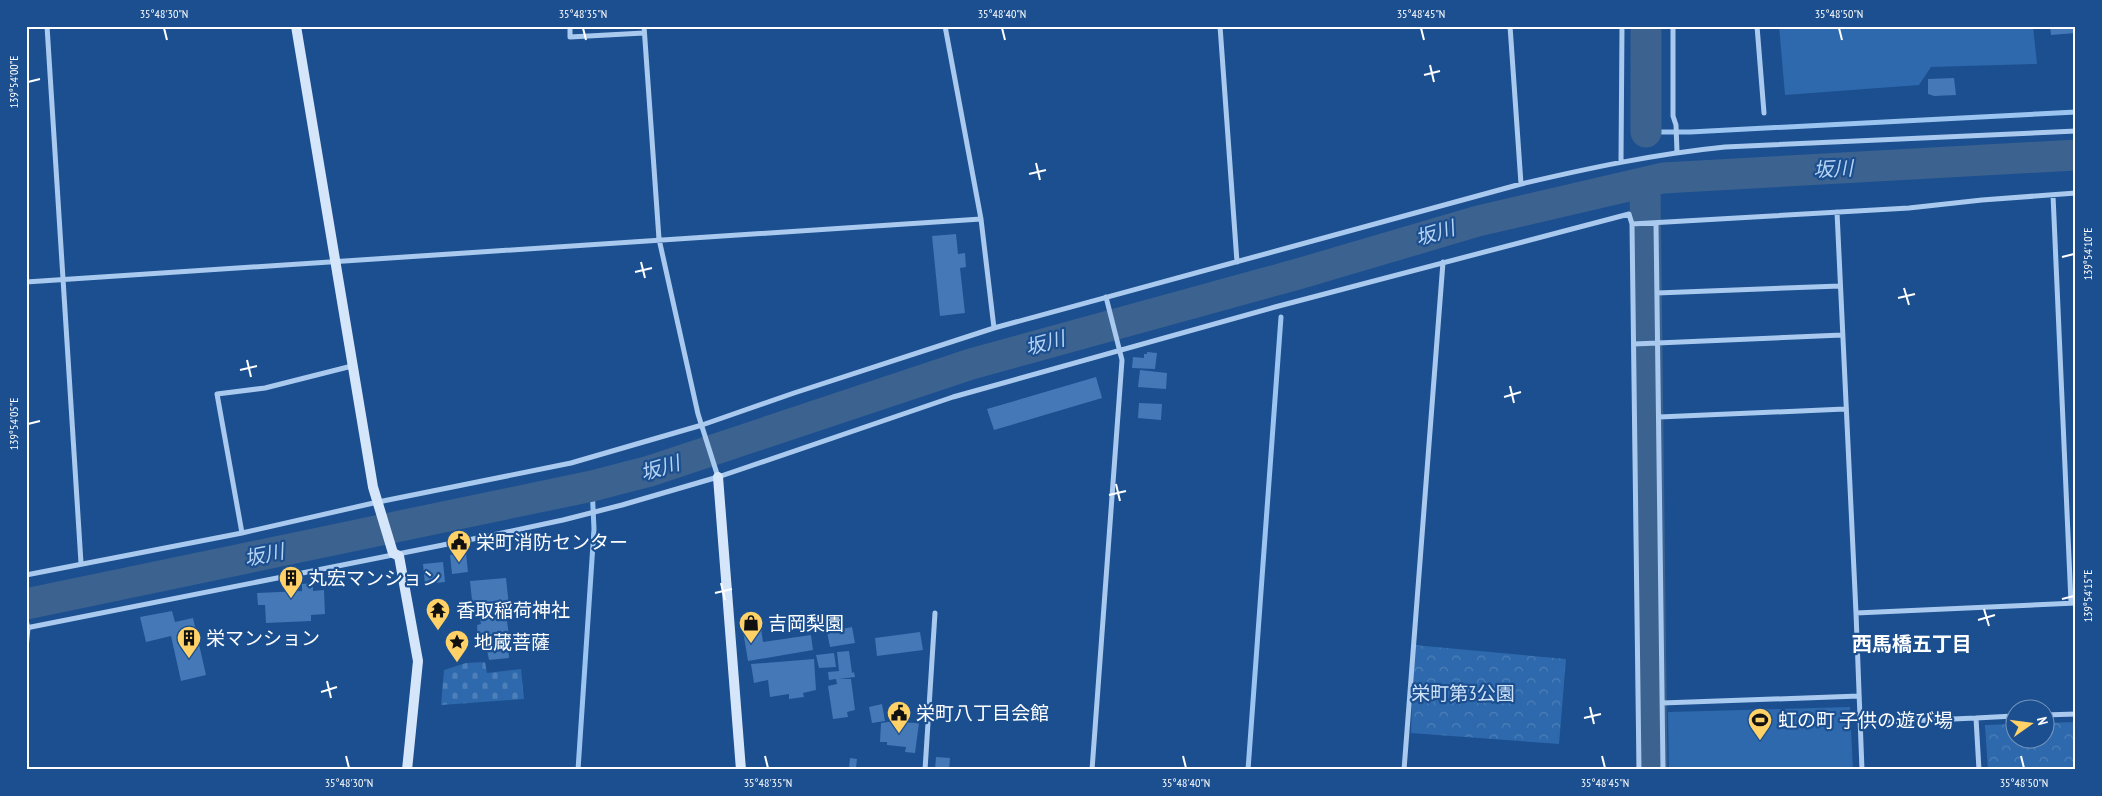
<svg xmlns="http://www.w3.org/2000/svg" width="2102" height="796" font-family="'PT Sans Narrow','Noto Sans JP',sans-serif">
<style>
.forest{fill:url(#forest-crowns)}
.cemetery{fill:url(#cemetery-stones)}
.pitch{fill:#2e69ad}
.lines{fill:none;stroke-linecap:round;stroke-linejoin:round}
.stream{stroke:#9cc4f0;stroke-width:5}
.river{stroke:#3c6290;stroke-width:31}
.building{fill:#4478b7}
.street{stroke:#a9c9ee;stroke-width:5}
.secondary{stroke:#d6e6fa;stroke-width:10}
.ticks{fill:none;stroke:#fff;stroke-width:2}
.labels{text-anchor:middle;stroke-width:4.5;stroke-linejoin:round;paint-order:stroke}
.poi-label{font-size:19px;fill:#fff;stroke:#1b4f8f;text-anchor:start}
.park-label{font-size:19px;fill:#cfe3fa;stroke:#1b4f8f}
.water-label{font-size:20px;font-style:italic;fill:#b5d3f5;stroke:#1b4f8f}
.neighbourhood-label{font-size:20px;font-weight:bold;fill:#fff;stroke:#1b4f8f}
.neatline{fill:none;stroke:#fff;stroke-width:2}
.ticks-label{font-size:12px;text-anchor:middle;fill:#fff}
</style>
<defs>
<pattern id="forest-crowns" width="20" height="18" patternUnits="userSpaceOnUse" patternTransform="scale(1.25)"><rect width="20" height="18" fill="#2e69ad"/><path d="M2 6a3 3 0 1 1 6 0M12 15a3 3 0 1 1 6 0" fill="none" stroke="#4d80b9"/></pattern>
<pattern id="cemetery-stones" width="16" height="16" patternUnits="userSpaceOnUse" patternTransform="scale(1.25)"><rect width="16" height="16" fill="#2e69ad"/><path d="M2 7V4a2 2 0 0 1 4 0v3zM10 15v-3a2 2 0 0 1 4 0v3z" fill="#4d80b9"/></pattern>
</defs>
<rect width="100%" height="100%" fill="#1b4f8f"/>
<path class="forest" d="M1414 645 1566 659 1559 744 1411 733Z
M2076 722V770H1988L1985 725 2014 724V738H2044L2045 723Z"/>
<path class="cemetery" d="M485 662 487 673 521 669 524 699 441 705 444 670 466 663Z"/>
<path class="pitch" d="M1779 26H2033L2037 64 1931 67 1919 85 1785 95Z
M1850 707 1853 770H1669L1668 712Z"/>
<g class="lines">
<path class="stream" d="M1646 132H1690L2076 112
M578 770 594 529 592 486
M1248 770 1281 317"/>
<path class="river" d="M1646 26V132
M1645 183 1652 770
M26 604 592 486 650 471 971 364 1298 274 1478 221 1663 178 2076 155"/>
</g>
<path class="building" d="M2050 26H2076V33L2051 35Z
M1954 78 1956 95 1934 96 1928 94V79Z
M956 234 958 254 965 253 966 267 960 268 965 313 940 316 932 236Z
M1147 352 1157 353 1155 369 1132 368 1133 357 1144 358V354H1147Z
M1140 370 1167 373 1166 389 1138 387Z
M1096 377 1102 398 994 430 987 409Z
M1139 403 1162 404 1161 420 1138 418Z
M466 553 468 572 452 574 450 555Z
M443 562 445 582 425 584 423 564Z
M506 578 509 606 473 610 470 581Z
M313 583V591L324 590 325 614 311 615V621L266 623 265 605H258L257 593 302 591V584Z
M172 611 175 622 193 618 206 675 181 681 171 636 146 642 140 617Z
M506 613 510 644H508L509 658 489 660 486 645H483L482 639 478 640 477 625 481 624 480 619 484 618V614Z
M852 627 855 643 830 647 827 632Z
M761 628 763 642 811 635 813 650 748 661 743 631Z
M920 632 923 650 877 656 875 638Z
M849 651 852 673 854 672 855 677 839 679H851L855 710 847 712 848 717 833 719 828 686 837 684 836 679 829 680 828 672 839 671 837 652Z
M834 653 836 667 819 668 816 655Z
M814 659 816 690 803 693 804 697 789 699V694L770 697 768 680 754 683 751 664Z
M882 704 885 721 872 723 869 707Z
M888 722 919 723 915 753 905 752 906 747 887 745V742H880L881 723Z
M936 757 950 758 949 770H935Z
M850 758 857 759 856 768H849Z"/>
<g class="lines">
<path class="street" d="M47 26 81 563
M570 26V37L644 33
M644 26 659 239 698 414 718 477
M945 26 981 219 994 328
M1220 26 1237 262
M1510 26 1521 184
M1673 26V116L1676 125 1677 152
M1757 26 1764 113
M1621 161 1622 26
M2053 195 2071 603
M1837 212 1856 613 1862 770
M1656 223 1663 770
M1632 224 1909 208 1982 200 2076 193
M26 282 981 219
M1657 293 1840 286
M1634 344 1842 335
M1659 417 1845 409
M242 533 217 394 265 388 352 366
M26 575 242 533 378 502 571 463 702 425 794 393 994 328 1521 184C1589 168 1655 154 1725 147L2076 131
M1856 613 2076 603
M26 620 28 628 26 648
M26 628 483 537 563 520 622 505 718 477 953 397 1275 307 1629 214 1632 224 1639 770
M1662 703 1859 696
M2044 715 2076 714
M1860 723 1976 718
M925 770 935 613
M1092 770 1122 360 1106 297
M1404 770 1443 262
M1979 770 1976 718 2014 716"/>
<path class="secondary" d="M296 26 373 487 393 553 399 556 418 661 407 770
M718 477 741 770"/>
</g>
<path class="ticks" d="M164 28 167 40M583 28 586 40M1002 28 1005 40M1421 28 1424 40M1839 28 1842 40M1430 65 1434 82M1424 75 1440 71M28 82 40 79M1036 163 1040 180M1029 174 1046 170M2062 257 2074 254M641 262 645 278M635 272 652 268M1904 288 1909 305M1898 298 1915 294M247 360 251 377M240 370 257 366M1510 386 1514 403M1504 397 1521 392M28 424 40 421M1116 484 1120 501M1109 495 1126 491M721 583 725 600M715 593 732 589M2062 599 2074 596M1984 609 1989 626M1978 620 1995 615M327 681 331 698M321 692 337 687M1590 707 1594 724M1584 718 1601 714M346 756 349 768M765 756 768 768M1183 756 1186 768M1602 756 1605 768M2021 756 2024 768"/>
<defs>
<symbol id="civic-pin" viewBox="-11 -11 22 30"><path d="M0 17L-7.5 6A9.5 9.5 0 1 1 7.5 6Z" fill="#ffd166" stroke="#1b4f8f"/><path d="M-.6-6.5H3V-4.5H.6V-3L4-1V1h2V6H-6V1h2V-1L-.6-3ZM-1.2 2.5V6h2.4V2.5Z" fill="#111"/></symbol>
<symbol id="building-pin" viewBox="-11 -11 22 30"><path d="M0 17L-7.5 6A9.5 9.5 0 1 1 7.5 6Z" fill="#ffd166" stroke="#1b4f8f"/><path d="M-4-6H4V6H1V3H-1V6H-4ZM-2.5-4.3h1.7v1.8h-1.7ZM.8-4.3h1.7v1.8H.8ZM-2.5-1h1.7V.8h-1.7ZM.8-1h1.7V.8H.8Z" fill="#111"/></symbol>
<symbol id="temple-pin" viewBox="-11 -11 22 30"><path d="M0 17L-7.5 6A9.5 9.5 0 1 1 7.5 6Z" fill="#ffd166" stroke="#1b4f8f"/><path d="M0-6L5-2H3V0L6.5 2.5H4V6H1.5V3h-3V6H-4V2.5H-6.5L-3 0V-2H-5Z" fill="#111"/></symbol>
<symbol id="shop-pin" viewBox="-11 -11 22 30"><path d="M0 17L-7.5 6A9.5 9.5 0 1 1 7.5 6Z" fill="#ffd166" stroke="#1b4f8f"/><path d="M-5-2.5h2.3a2.7 3.5 0 0 1 5.4 0H5L5.5 6h-11ZM-1.5-2.5h3a1.5 2.3 0 0 0-3 0Z" fill="#111"/></symbol>
<symbol id="sight-pin" viewBox="-11 -11 22 30"><path d="M0 17L-7.5 6A9.5 9.5 0 1 1 7.5 6Z" fill="#ffd166" stroke="#1b4f8f"/><path d="M0-6L1.8-2.2L6-1.7L2.9 1.2L3.7 5.4L0 3.3L-3.7 5.4L-2.9 1.2L-6-1.7L-1.8-2.2Z" fill="#111"/></symbol>
<symbol id="stadium-pin" viewBox="-11 -11 22 30"><path d="M0 17L-7.5 6A9.5 9.5 0 1 1 7.5 6Z" fill="#ffd166" stroke="#1b4f8f"/><path d="M0-5a6.5 5 0 1 0 0 10a6.5 5 0 1 0 0-10ZM-3.5-1.8h7v3.6h-7Z" fill="#111"/></symbol>
</defs>
<g fill-rule="evenodd">
<use href="#civic-pin" x="445" y="528" width="28" height="38"/>
<use href="#building-pin" x="277" y="564" width="28" height="38"/>
<use href="#temple-pin" x="424" y="596" width="28" height="38"/>
<use href="#shop-pin" x="737" y="609" width="28" height="38"/>
<use href="#building-pin" x="175" y="624" width="28" height="38"/>
<use href="#sight-pin" x="443" y="628" width="28" height="38"/>
<use href="#civic-pin" x="885" y="699" width="28" height="38"/>
<use href="#stadium-pin" x="1746" y="706" width="28" height="38"/>
</g>
<g class="labels">
<g class="poi-label">
<text x="476" y="549">栄町消防センター</text>
<text x="308" y="585">丸宏マンション</text>
<text x="456" y="617">香取稲荷神社</text>
<text x="768" y="630">吉岡梨園</text>
<text x="206" y="645">栄マンション</text>
<text x="474" y="649">地蔵菩薩</text>
<text x="916" y="720">栄町八丁目会館</text>
<text x="1778" y="727">虹の町 子供の遊び場</text>
</g>
<g class="park-label">
<text x="1463" y="700">栄町第3公園</text>
</g>
<g class="water-label">
<text transform="translate(1833 169) rotate(-3)" y="7">坂川</text>
<text transform="translate(1435 233) rotate(-17)" y="7">坂川</text>
<text transform="translate(1045 343) rotate(-15)" y="7">坂川</text>
<text transform="translate(660 468) rotate(-17)" y="7">坂川</text>
<text transform="translate(264 555) rotate(-12)" y="7">坂川</text>
</g>
<g class="neighbourhood-label">
<text x="1912" y="651">西馬橋五丁目</text>
</g>
</g>
<rect width="2102" height="796" fill="none" stroke="#1b4f8f" stroke-width="55"/>
<g transform="translate(2030 724) rotate(76)"><circle r="24" fill="#1b4f8f" stroke="#7695bc"/>
<path d="M0-4L9 19L0 12L-9 19Z" fill="#ffd166"/>
<text y="-8" font-size="14" font-weight="bold" text-anchor="middle" fill="#ffffff">N</text>
</g>
<rect x="28" y="28" width="2046" height="740" class="neatline"/>
<g class="ticks-label">
<text x="164" y="18">35°48'30"N</text>
<text x="583" y="18">35°48'35"N</text>
<text x="1002" y="18">35°48'40"N</text>
<text x="1421" y="18">35°48'45"N</text>
<text x="1839" y="18">35°48'50"N</text>
<text transform="translate(14 82) rotate(-90)" y="4">139°54'00"E</text>
<text transform="translate(2088 254) rotate(-90)" y="4">139°54'10"E</text>
<text transform="translate(14 424) rotate(-90)" y="4">139°54'05"E</text>
<text transform="translate(2088 596) rotate(-90)" y="4">139°54'15"E</text>
<text x="349" y="787">35°48'30"N</text>
<text x="768" y="787">35°48'35"N</text>
<text x="1186" y="787">35°48'40"N</text>
<text x="1605" y="787">35°48'45"N</text>
<text x="2024" y="787">35°48'50"N</text>
</g>
</svg>
